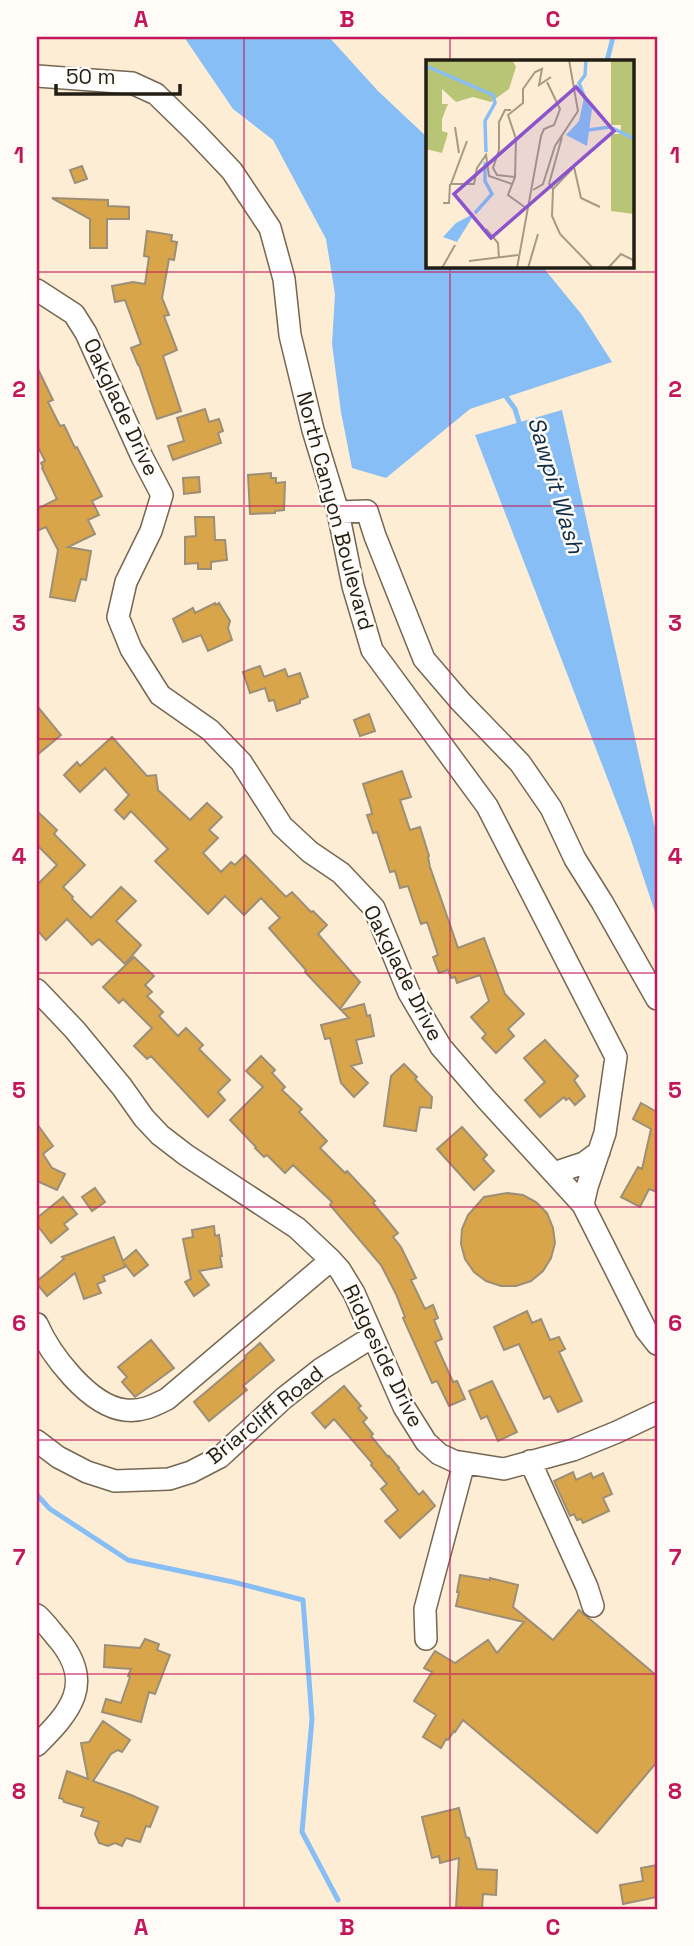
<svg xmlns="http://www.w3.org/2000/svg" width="694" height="1946" font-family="'Space Grotesk',sans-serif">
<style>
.water{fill:#87bef6}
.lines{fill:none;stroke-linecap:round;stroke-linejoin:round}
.stream{stroke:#87bef6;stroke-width:5}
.building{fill:#d8a54a;stroke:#9d8e77;stroke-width:2}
.minor-casing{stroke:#756751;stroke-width:24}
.minor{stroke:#fff;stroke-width:21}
.grid{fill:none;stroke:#c2185b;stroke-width:2;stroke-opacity:0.55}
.labels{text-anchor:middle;stroke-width:5;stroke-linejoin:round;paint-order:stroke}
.street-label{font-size:21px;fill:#231e14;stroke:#fffcf7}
.water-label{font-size:23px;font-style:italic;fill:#0e2b47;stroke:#fffcf7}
.inset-river{fill:none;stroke:#87bef6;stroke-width:3.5}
.inset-road{fill:none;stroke:#a69a87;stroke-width:2}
.view{fill:#8b54cc;fill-opacity:0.15;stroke:#8b54cc;stroke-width:3.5}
.inset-edge{fill:none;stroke:#231e14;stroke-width:3.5}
.neatline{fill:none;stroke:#c2185b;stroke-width:2.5}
.grid-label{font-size:23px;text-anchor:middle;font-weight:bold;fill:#c2185b}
</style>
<rect width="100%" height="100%" fill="#fdedd4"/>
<path class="water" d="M184 37H329L378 91 428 138V266H542L582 315 612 362 470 409 386 478 352 468 341 412 332 344 335 294 326 239 273 140 233 109Z
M562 410 657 837V918L630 837 475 435Z"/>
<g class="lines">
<path class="stream" d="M607 61 613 37
M502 391 515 409 521 429
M37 1495 50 1509 128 1560 233 1582 303 1600 312 1719 302 1832 338 1900"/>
</g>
<path class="building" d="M82 166 87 179 75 183 70 170Z
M52 198 108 200V206L129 207V219H107V248H90V219Z
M147 231 172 235 171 241 177 242 174 260 169 259 162 298 169 315 164 316 177 350 163 356 181 411 157 419 139 365H138L131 348 141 344 125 300 115 302 112 286 133 282 145 284 149 257 144 256Z
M37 367 53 400 48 402 60 426 64 425 75 448 77 447 102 496 92 501 99 515 88 520 95 534 68 547 91 551 86 580 81 579 75 601 50 597 58 550 46 527 37 531V509L57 499 42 468 43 467 41 463 45 461 37 445Z
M205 409 209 422 219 419 223 431 218 433 221 443 173 460 168 446 184 441 177 418Z
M271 473V478H276V483L285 482 284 510 275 511V513L250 514 248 475Z
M199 477 200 492 184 494 183 478Z
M195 517H214L215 540H225L227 560 211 562V569H198V563L185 564V537L196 536Z
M215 603 216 605 219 603 230 621 228 628 232 640 208 651 201 635 183 642 173 619 193 608 195 613Z
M260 666 264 677 285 669 288 677 300 673 308 697 300 700V703L277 711 274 700 269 701 265 688 250 693 243 672Z
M37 706 61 735 37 755Z
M369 714 375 731 360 736 354 720Z
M112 737 147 776 156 775 158 790 190 820 207 803 222 817 209 830 218 838 203 853 221 872 231 862 235 865 245 855 286 897 292 892 311 912 313 911 327 925 318 934 360 982 340 1009 305 972 306 970 269 928 280 918 261 898 244 915 225 896 208 914 155 861 168 849 131 811 124 819 115 810 129 795 105 768 80 792 64 775 77 762 80 766Z
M402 771 411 797 400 800 410 830 420 827 429 856 428 857 430 867 458 948 484 938 505 994 524 1014 508 1029 514 1036 496 1053 482 1038 486 1034 471 1017 489 1001 480 975 457 983 455 977 451 978 448 970 439 973 433 957 438 955 427 922 421 924 408 886 400 888 395 871 390 872 377 832 373 833 367 815 372 814 371 809 363 784Z
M37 811 57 830 54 834 85 865 63 887 73 897 72 899 91 918 121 887 136 901 116 921 141 945 125 964 99 939 92 945 67 919 46 940 37 930V885L57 865 37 845Z
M134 957 154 976 145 985 152 992 147 996 163 1012 159 1016 178 1036 186 1028 203 1045 199 1049 230 1080 218 1092 225 1100 208 1117 151 1056 147 1059 134 1046 152 1028 123 999 119 1003 103 987Z
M364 1004 367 1016 370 1015 374 1036 356 1040 362 1063 351 1066 368 1083 354 1097 341 1083 330 1038 325 1039 321 1025 349 1018 341 1010Z
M545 1040 578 1076 574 1080 585 1096 575 1105 569 1098 566 1100 564 1097 540 1117 525 1100 545 1082 524 1058Z
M261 1056 275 1070 272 1073 285 1087 282 1090 302 1109 299 1112 327 1141 320 1148 345 1173 347 1171 375 1201 373 1203 398 1233 393 1237 401 1247 416 1278 411 1280 425 1309 433 1305 438 1318 434 1320 442 1339 435 1342 453 1382 457 1381 465 1399 449 1406 437 1381 432 1383 403 1318 405 1317 396 1294 381 1265 330 1205 332 1202 293 1165 285 1173 267 1155 264 1157 255 1148 256 1147 230 1120 263 1087 246 1071Z
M404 1064 417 1077 415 1079 432 1097 431 1108 420 1107 416 1131 384 1126 391 1076Z
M641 1103 657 1112V1192L649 1189 640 1207 621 1197 638 1167 642 1169 651 1129 633 1119Z
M37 1124 53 1146 43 1154 52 1168 65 1174 57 1190 37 1181Z
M462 1127 487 1155 483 1159 494 1171 474 1190 437 1149Z
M95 1188 105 1202 92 1211 82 1197Z
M507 1193 523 1195 536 1202 547 1213 553 1228 555 1243 551 1258 543 1271 531 1281 516 1286H501L486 1281 474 1272 465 1259 461 1244 462 1229 468 1215 484 1197Z
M63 1197 77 1214 64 1224 68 1229 51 1243 37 1225V1218Z
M214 1226 215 1236 219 1235 222 1256H220L222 1267 199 1271 209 1285 194 1296 185 1282 191 1279 183 1239 193 1237 192 1230Z
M114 1237 123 1261 136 1250 148 1265 134 1276 124 1263 125 1267 103 1276 105 1281 97 1284 101 1293 84 1299 75 1273 47 1296 37 1284V1281L64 1259 62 1257Z
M527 1311 532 1323 541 1319 550 1340 559 1337 565 1349 559 1352 582 1401 558 1412 550 1396 544 1399 519 1344 504 1350 494 1327Z
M151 1340 174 1368 135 1397 122 1382 127 1377 118 1367Z
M260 1343 274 1360 243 1386 247 1390 209 1421 194 1402 246 1358 245 1356Z
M492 1381 517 1432 498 1441 487 1416 481 1419 469 1391Z
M344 1386 361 1406 358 1408 367 1418 363 1422 373 1434 371 1436 388 1457 389 1456 399 1468 398 1469 419 1495 423 1491 435 1506 400 1538 385 1521 398 1510 381 1489 387 1484 371 1465 372 1463 334 1419 325 1428 312 1413Z
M573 1472 576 1480 591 1473 593 1478 603 1473 612 1494 603 1498 609 1511 583 1523 581 1519 577 1520 574 1514 570 1516 554 1481Z
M460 1575 490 1580V1578L518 1585 513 1607 553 1640 579 1610 657 1676V1762L597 1833 463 1720 455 1732 454 1731 448 1740 446 1739 441 1748 423 1737 436 1715 414 1701 432 1672 424 1668 435 1651 455 1663 488 1640 497 1653 524 1622 456 1606 459 1592H457Z
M145 1639 159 1644 157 1650 170 1655 155 1694 149 1692 141 1722 102 1712 106 1699 121 1703 130 1677 128 1676 131 1669 104 1667 105 1645 140 1648Z
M103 1721 130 1740 122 1752 118 1750 111 1754 93 1781 131 1795 158 1807 150 1827 146 1826 140 1842 126 1838 122 1846 115 1843 108 1846 99 1843 95 1834 99 1822 81 1816 84 1808 64 1802 63 1799 59 1798 67 1771 88 1779 81 1743 89 1742Z
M459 1808 466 1837 469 1838 477 1869 497 1870 496 1895 483 1894 482 1909 456 1907 459 1858 440 1863 439 1856 432 1858 422 1817Z
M657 1865V1897L623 1904 620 1885 643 1881 641 1868Z"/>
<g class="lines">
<defs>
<path id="minor" d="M37 76 132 83 156 94 195 132 232 171 270 228 284 279 290 335 313 430 338 512 353 586 372 650 487 806 616 1057 605 1133 587 1187 583 1205
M37 290 74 314 86 333 142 457 162 495 151 531 126 582 118 617 131 649 160 695 210 730 241 762 282 826 310 852 341 873 374 908 409 993 441 1047 486 1099 583 1205 646 1330 657 1344
M338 512 367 511 375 536 424 659 460 701 520 763 551 808 575 859 602 902 657 999
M37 990 75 1030 122 1087 144 1118 160 1135 186 1155 297 1228 331 1260 340 1270 354 1293 404 1407 426 1442 439 1454 454 1461 504 1469 573 1450 617 1432 657 1413
M554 1173 584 1163 599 1152
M37 1324C50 1354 89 1406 125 1410 141 1412 153 1406 167 1399L331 1260
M37 1441 58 1457 87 1472 115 1481 169 1479 191 1472 220 1457 284 1398 321 1369 372 1337
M530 1461 587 1587 593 1606
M37 1615C45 1622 52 1632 59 1640 95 1684 70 1712 37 1745
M426 1639 425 1609 464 1463"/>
</defs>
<use href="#minor" class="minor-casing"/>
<use href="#minor" class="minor"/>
</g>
<path class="grid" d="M244 37V1909M450 37V61M450 266V1909M37 272H657M37 506H657M37 739H657M37 973H657M37 1207H657M37 1440H657M37 1674H657"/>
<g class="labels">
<g class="street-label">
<text transform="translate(121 407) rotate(65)" y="7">Oakglade Drive</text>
<text transform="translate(335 511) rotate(75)" y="7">North Canyon Boulevard</text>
<text transform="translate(403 973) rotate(63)" y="7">Oakglade Drive</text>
<text transform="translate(383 1356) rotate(64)" y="7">Ridgeside Drive</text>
<text transform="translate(265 1415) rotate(-39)" y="7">Briarcliff Road</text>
</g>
<g class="water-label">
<text transform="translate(556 485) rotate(73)" y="8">Sawpit Wash</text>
</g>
</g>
<g transform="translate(426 60)">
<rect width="208" height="208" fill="#fdedd4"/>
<path d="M0 0H86L90 7 83 29 65 42 47 37 30 42 16 29V44H22L16 59V71L22 73 16 93 0 89ZM185 0H208V154L185 151V74H195V65H185Z" fill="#b8c576"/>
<path d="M158 38 166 49 161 86 140 75 153 61ZM49 153 31 182 17 177 30 163Z" fill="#87bef6"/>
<path class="inset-river" d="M0 6 67 35 69 43 59 61 60 92M160 41 153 23 159 15 160 0M162 70 184 67 209 79M49 153 66 134 59 121V102"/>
<path class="inset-road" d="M85 50H79L73 62V90L67 108 71 115 89 117M29 67 33 93M136 77 123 124 127 129 126 156 134 174 167 208M41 81 25 124H48L51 108 60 95 63 116 86 124M127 129 148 107 155 138 174 147M107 130 117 124 129 86 152 51 143 0M17 143H23L24 124M100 148 82 135 89 117 90 79 82 55 97 43V29L109 12 116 9 113 25 125 17M60 169 72 183 73 199M43 201 92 195M16 208 29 185M91 208 115 76 118 69 128 65 134 49 121 22M102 208 112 174M182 208 195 194 209 201"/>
<path class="view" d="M150 27 188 71 65 178 28 134Z"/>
<rect width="208" height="208" class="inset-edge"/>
</g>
<rect width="694" height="1946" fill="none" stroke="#fffcf7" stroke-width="77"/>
<path d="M56 84v10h124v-10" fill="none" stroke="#231e14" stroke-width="3.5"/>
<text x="66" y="84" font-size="21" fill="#231e14" stroke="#fffcf7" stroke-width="5" paint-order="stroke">50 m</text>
<rect x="38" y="38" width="618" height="1870" class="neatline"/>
<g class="grid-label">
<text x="141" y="27">A</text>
<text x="347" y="27">B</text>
<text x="553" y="27">C</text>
<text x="19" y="163">1</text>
<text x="675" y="163">1</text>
<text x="19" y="397">2</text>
<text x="675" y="397">2</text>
<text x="19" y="631">3</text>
<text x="675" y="631">3</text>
<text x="19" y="864">4</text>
<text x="675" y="864">4</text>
<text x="19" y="1098">5</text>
<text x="675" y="1098">5</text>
<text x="19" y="1331">6</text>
<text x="675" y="1331">6</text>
<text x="19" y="1565">7</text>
<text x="675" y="1565">7</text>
<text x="19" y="1799">8</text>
<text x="675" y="1799">8</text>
<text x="141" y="1935">A</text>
<text x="347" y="1935">B</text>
<text x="553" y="1935">C</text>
</g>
</svg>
